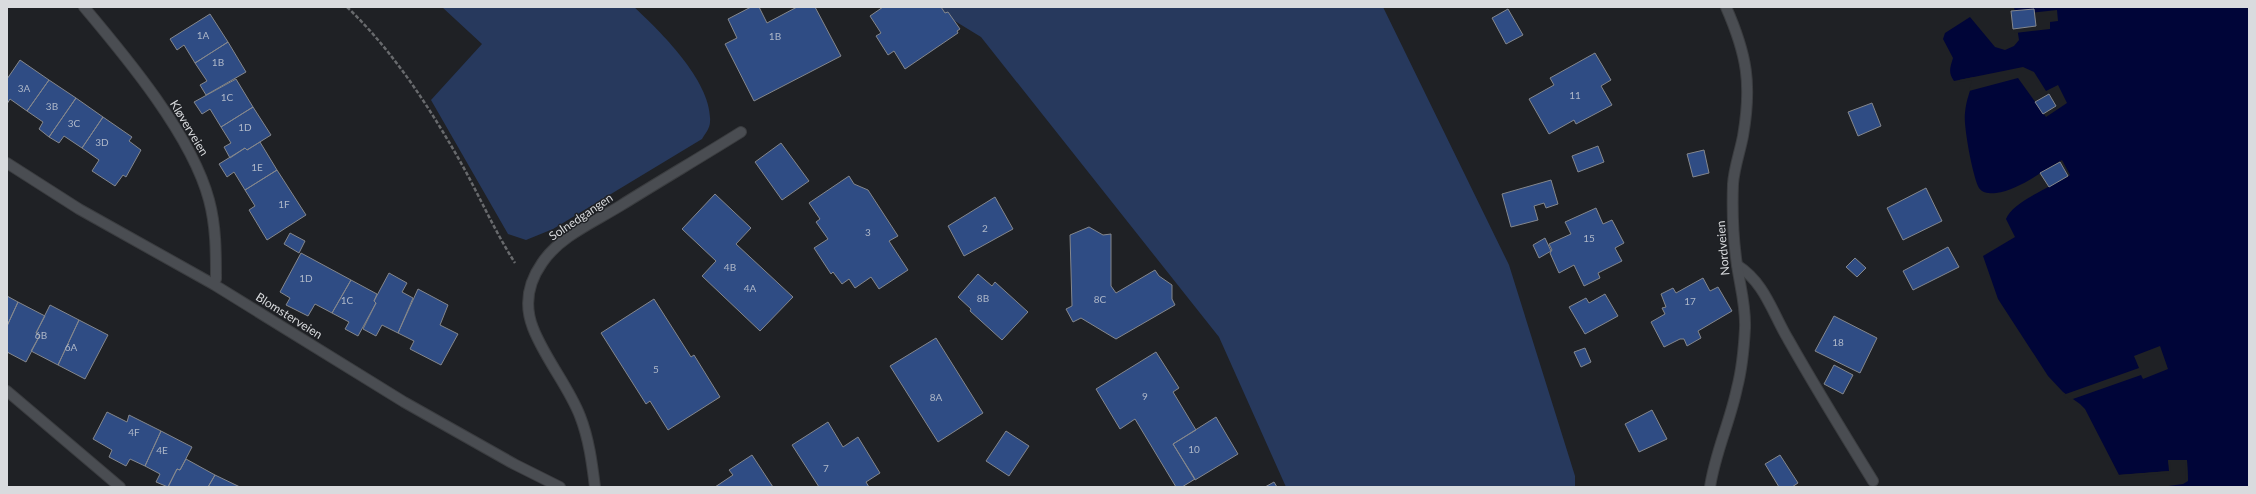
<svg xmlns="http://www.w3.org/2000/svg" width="2256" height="494" font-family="Lato,sans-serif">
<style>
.green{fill:#27395d}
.water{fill:#000538}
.pier{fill:#1f2125}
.building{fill:#2f4c84;stroke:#84878d}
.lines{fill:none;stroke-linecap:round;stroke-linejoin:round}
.lane-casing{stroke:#3b3d40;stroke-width:12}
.street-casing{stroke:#3b3d40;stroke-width:12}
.path{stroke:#686a6d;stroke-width:2.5;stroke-dasharray:4 2;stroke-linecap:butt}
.lane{stroke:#4a4d52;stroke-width:10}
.street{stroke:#4a4d52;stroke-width:10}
.labels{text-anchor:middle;stroke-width:3;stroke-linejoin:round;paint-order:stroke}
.number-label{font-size:10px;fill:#aeb7c8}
.street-label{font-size:12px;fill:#d9dbde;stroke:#1f2125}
</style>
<rect width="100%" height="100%" fill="#1f2125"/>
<path class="green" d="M442 7H634C661 32 713 83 710 122 710 128 705 134 702 139L553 229 526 240 508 234 431 100 482 44Z
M932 7H1383L1509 265 1575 476V487H1286L1219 337 981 37Z"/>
<path class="water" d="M2014 7H2249V487H2161L2183 484 2188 481 2187 460H2168L2170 471 2119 475 2085 409 2080 404 2063 392 2048 376 1998 299 1983 256 2015 237 2006 219C2013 201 2054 186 2070 175L2062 160C2042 171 2019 190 1996 193 1991 194 1982 193 1979 188 1973 178 1963 125 1965 113 1966 100 1971 89 1974 77L1954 81C1948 72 1950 68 1953 58L1943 39 1945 33 1970 17 1995 47 2005 50 2014 46 2019 40Z"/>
<path class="pier" d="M2057 10 2058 21 2050 22V29L2015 33 2013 15Z
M2023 67 2034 72 2046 91 2058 85 2067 103 2046 117 2018 78 1969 91 1972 80 1960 82 1959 80Z
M2160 346 2168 369 2143 379 2141 375 2070 400 2063 395 2139 368 2134 356Z
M2168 460H2187L2188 481H2184L2186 480 2185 462H2171L2170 473 2119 477 2117 475 2169 471Z"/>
<path class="building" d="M751 7H759L767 23 797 7H815L841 56 754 101 725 44 737 38 728 19Z
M883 7H941L945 13 948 12 960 29 957 31 958 33 905 69 894 51 888 55 876 36 881 33 870 16Z
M1508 9 1523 35 1506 44 1492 18Z
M2034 9 2036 26 2013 29 2011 11Z
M210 14 228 42 195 63 184 45 177 50 170 39Z
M228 42 246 72 206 95 200 85 207 81 195 63Z
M1595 53 1611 80 1601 86 1612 105 1576 124 1574 120 1549 134 1529 99 1554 85 1550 78Z
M20 60 49 80 27 111 10 99 7 104V79Z
M236 79 253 107 221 127 210 109 202 114 194 102Z
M49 80 76 98 49 137 39 129 43 122 27 111Z
M2049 94 2056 106 2043 114 2035 102Z
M76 98 103 117 82 148 64 136 59 143 49 137Z
M1872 103 1881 126 1858 136 1848 112Z
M253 107 271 135 247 150 245 148 230 158 224 147 231 143 221 127Z
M103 117 132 137 129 141 141 150 126 177 123 175 115 186 92 171 99 160 82 148Z
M260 142 277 170 245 190 234 172 227 177 219 164 245 148 247 150Z
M781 143 809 181 782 200 755 162Z
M1598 146 1604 162 1578 172 1572 156Z
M1704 150 1709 173 1693 177 1687 154Z
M2060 162 2068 176 2049 187 2040 173Z
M277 170 306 215 267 240 249 210 255 206 245 190Z
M849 176 854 184 868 190 898 236 889 241 908 270 879 289 871 277 855 288 849 279 842 284 833 272 831 274 814 248 828 239 816 222 820 219 809 203Z
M1551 180 1558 204 1546 208 1544 203 1534 206 1538 220 1511 227 1502 194Z
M1926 188 1942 221 1903 240 1887 208Z
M715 194 751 228 736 244 793 297 760 331 702 276 716 261 682 229Z
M995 197 1013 229 964 256 948 226Z
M1596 208 1603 224 1612 220 1624 243 1615 248 1622 261 1598 273 1600 278 1584 286 1574 265 1559 273 1550 253 1552 250 1549 244 1571 234 1565 222Z
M1089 227 1103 235 1111 234V286L1116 293 1155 270 1159 276 1172 285V299L1175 305 1116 339 1081 318 1073 322 1066 309 1072 306 1070 235Z
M290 233 305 241 299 253 284 244Z
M1545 238 1551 251 1539 258 1533 245Z
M1948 247 1959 267 1913 290 1903 271Z
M301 253 351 280 332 313 315 304 308 316 286 305 290 298 280 292Z
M1855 258 1866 268 1857 277 1846 267Z
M389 273 407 283 402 292 413 298 398 333 382 325 376 336 363 329 376 303 374 301Z
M978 274 992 286 995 282 1028 312 1002 340 970 311 971 309 958 297Z
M1703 278 1710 291 1718 287 1732 311 1698 331 1701 338 1687 346 1684 339H1680L1664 347 1651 322 1665 314 1662 308 1666 307 1661 294 1673 288 1676 293Z
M351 280 377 294 374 301 376 303 358 336 345 329 349 322 332 313Z
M418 289 448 305 440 325 458 334 441 365 410 349 414 341 398 333Z
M1605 294 1618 316 1585 334 1569 307 1586 298 1589 303Z
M7 296 18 302 7 326Z
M654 299 691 357 694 355 720 397 668 430 650 401 646 404 601 333Z
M18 302 45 316 36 333 40 335 26 362 7 352V326Z
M50 305 79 320 58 365 31 351 40 335 36 333Z
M1834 316 1877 338 1860 373 1815 351Z
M79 320 108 335 85 379 58 365Z
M936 338 983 413 938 442 890 366Z
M1585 348 1591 362 1581 367 1574 352Z
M1156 352 1179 388 1173 392 1196 430 1173 444 1195 479 1182 487H1176L1135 419 1120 429 1096 389Z
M1834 365 1853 375 1843 394 1824 384Z
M1652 410 1667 439 1639 452 1625 424Z
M107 412 127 422 129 415 161 431 145 466 130 459 126 466 109 457 112 450 93 439Z
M1216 417 1238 454 1195 480 1173 444Z
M828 422 843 447 858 437 880 473 866 482 869 487H819L792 445Z
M161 431 192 447 180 470 177 469 168 487 156 482 160 474 145 466Z
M1006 431 1029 446 1009 476 986 461Z
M752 455 773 487H715L733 475 729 470Z
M1780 455 1798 483 1792 487H1779L1765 464Z
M186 459 215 475 208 487H168L177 469 180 470Z
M215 475 240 487H208Z
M1274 482 1277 487H1265Z"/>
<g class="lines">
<defs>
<path id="lane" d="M1737 265C1765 283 1772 312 1788 339 1815 387 1844 434 1873 481"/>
<path id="street" d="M84 7C127 58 192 136 209 200 216 226 216 252 216 279L213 284
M7 163 79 209 213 284 404 402 514 464 560 487
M7 391 120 487
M595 487C592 463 589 439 580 416 569 387 545 359 533 328 524 305 528 283 542 263 559 237 594 222 620 206 660 181 701 157 741 132
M1710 487C1715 453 1730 422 1737 388 1742 369 1744 347 1745 328 1746 306 1740 286 1737 265 1733 238 1732 211 1733 184 1734 168 1740 152 1743 136 1752 84 1747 55 1726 7"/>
</defs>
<use href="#lane" class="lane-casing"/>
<use href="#street" class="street-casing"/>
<path class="path" d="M347 7C393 51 428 105 460 161 479 195 494 230 515 263"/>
<use href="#lane" class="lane"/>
<use href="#street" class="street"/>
</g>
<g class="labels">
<g class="number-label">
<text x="203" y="39">1A</text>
<text x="775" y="40">1B</text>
<text x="218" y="66">1B</text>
<text x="24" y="92">3A</text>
<text x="1575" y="99">11</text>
<text x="227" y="101">1C</text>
<text x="52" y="110">3B</text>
<text x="74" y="127">3C</text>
<text x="245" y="131">1D</text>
<text x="102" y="146">3D</text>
<text x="257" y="171">1E</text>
<text x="284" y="208">1F</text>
<text x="985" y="232">2</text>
<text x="868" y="236">3</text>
<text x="1589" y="242">15</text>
<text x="730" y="271">4B</text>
<text x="306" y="282">1D</text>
<text x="750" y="292">4A</text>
<text x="983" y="302">8B</text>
<text x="1100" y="303">8C</text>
<text x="347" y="304">1C</text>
<text x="1690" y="305">17</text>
<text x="41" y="339">6B</text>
<text x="1838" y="346">18</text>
<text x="71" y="351">6A</text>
<text x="656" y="373">5</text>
<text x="1145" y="400">9</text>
<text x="936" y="401">8A</text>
<text x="134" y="436">4F</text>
<text x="1194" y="453">10</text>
<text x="162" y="454">4E</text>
<text x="826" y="472">7</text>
</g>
<g class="street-label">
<text transform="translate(189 128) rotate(59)" y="4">Kløverveien</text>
<text transform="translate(581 217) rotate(-34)" y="4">Solnedgangen</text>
<text transform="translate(1723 248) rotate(-95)" y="4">Nordveien</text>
<text transform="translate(289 316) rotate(32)" y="4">Blomsterveien</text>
</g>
</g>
<rect width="2256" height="494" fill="none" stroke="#d9dbde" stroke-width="16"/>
</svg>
